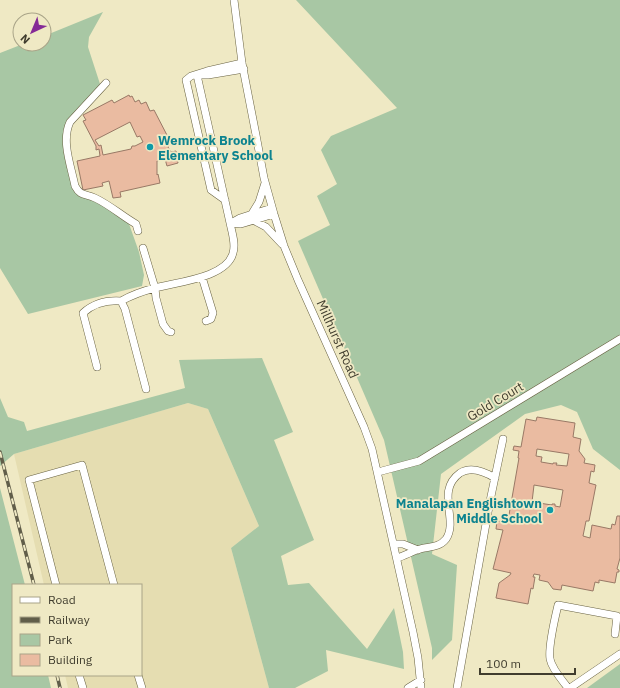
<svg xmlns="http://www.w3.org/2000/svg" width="620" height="688" font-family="'IBM Plex Sans',sans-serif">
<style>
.built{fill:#e5ddb1}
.green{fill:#a8c7a4}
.building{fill:#eabba1;stroke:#997966;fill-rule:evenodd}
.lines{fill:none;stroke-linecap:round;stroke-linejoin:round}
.minor-casing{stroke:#696343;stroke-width:8}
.minor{stroke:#fff;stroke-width:7}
.rail-casing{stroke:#615e4a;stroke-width:3.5}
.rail{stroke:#efe9c4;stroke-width:2;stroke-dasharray:6;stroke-linecap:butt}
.culture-dot{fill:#0f9aa8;stroke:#efe9c4;stroke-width:1.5}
.labels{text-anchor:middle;stroke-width:3.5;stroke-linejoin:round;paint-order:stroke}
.culture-label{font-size:13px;font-weight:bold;fill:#0d838f;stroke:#efe9c4;text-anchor:start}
.street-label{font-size:13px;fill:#403d2e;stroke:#efe9c4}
</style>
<rect width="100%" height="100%" fill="#efe9c4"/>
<path class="built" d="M188 403 208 409 259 526 231 548 269 688H68L65 675H141V585H44L14 454Z"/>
<path class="green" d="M296 0H620V470L593 449 577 412 561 405 525 414 441 474 432 554 457 565 452 640 432 660V648L384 440 298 241 330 225 317 196 337 184 321 150 331 136 397 108Z
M103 12 89 37 88 47 100 84 63 132 70 172 78 194 97 200 128 221 139 252 144 275 142 286 28 314 0 268V53L23 44H44V36Z
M262 358 293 432 274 440 314 540 281 556 288 585 309 583 367 649 394 608 403 652 404 669 326 650 328 671 295 688H269L231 548 259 526 208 409 188 403 14 454 0 466V398L8 417 24 422 27 431 185 388 179 360Z
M0 488 25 585H13V675H48L51 688H0Z
M620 664V688H587Z"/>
<path class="building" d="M129 95 130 97 132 96 135 102 139 100 141 104 146 102 150 111 154 110 169 139 166 140 169 146 168 147 171 152 176 151 178 163 167 166 165 159 157 161V175L158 174 160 183 120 192 121 197 113 198 109 181 102 183 103 186 83 190 77 161 100 156 99 149 96 150V146L83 121 86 120 83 115 112 100 114 103ZM130 122 137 137 140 136 143 142 135 146H132L131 149 103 155 101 145 99 146 95 140Z
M537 417 575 423 573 437 581 439 579 451 585 459 584 463 595 465 594 472 591 471 589 483 596 485 589 521H586L583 536 590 538 592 525 611 529 612 524 615 525 617 516H620V558L617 569 619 570V572H617L615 583 599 580V583L595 582 593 591 562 585 561 590 553 589 548 582 539 580 540 575 534 574 533 577H535L533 589 531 588 528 604 496 598 499 583 510 575 511 573 493 569 503 530 496 529 497 521 504 522V521H502L503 514 509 515 519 458H518L519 451 513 450 514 446 521 447 526 419 536 421ZM537 449 569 454 567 466 556 465 557 463H553V464L541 462 542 457 536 456ZM534 485 563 490 560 507 555 506V504H552V505L532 502Z"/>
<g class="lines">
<defs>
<path id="minor" d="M234 0 242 63 256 135 264 178 274 214 284 246 298 280 364 427 372 449 413 632 418 658 421 688
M199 75H208L244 69
M106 83 70 122C61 141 71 166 75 186 81 197 85 193 95 198 110 205 122 216 136 224L138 231
M225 200 211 190 186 80 191 76 207 71 242 63
M251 215 259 202 265 183
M253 220 266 227 282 244
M230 223 241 224 274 214
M231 223 240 218 272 208
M143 248 155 288 156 298 163 324 168 331 171 332
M202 277 213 313 211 319 206 321
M121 301C132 295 143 291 155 288 176 282 227 278 233 253 236 244 232 233 230 223L197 75
M97 367 83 313C93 304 107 300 121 301L125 309 146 389
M378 472 419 461 620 339
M394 544H403L418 550
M397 558C404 556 411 552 417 550 427 546 438 549 446 539 459 520 435 491 460 473 471 466 485 472 495 478
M56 585 29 480 82 465 114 585
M79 675 83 688
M138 675 142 688
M408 688 421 680
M457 688 490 501 503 439
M568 688C562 680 552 669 550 659 548 646 555 618 558 605L617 616 615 634
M570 688 620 654"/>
</defs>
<use href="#minor" class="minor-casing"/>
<use href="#minor" class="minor"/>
<defs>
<path id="rail" d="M0 452 34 585
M57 675 60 688"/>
</defs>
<use href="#rail" class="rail-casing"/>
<use href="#rail" class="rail"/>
</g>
<g class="culture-dot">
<circle cx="150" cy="147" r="4"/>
<circle cx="550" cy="510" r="4"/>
</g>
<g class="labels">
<g class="culture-label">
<text x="158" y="145">Wemrock Brook<tspan x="158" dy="15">Elementary School</tspan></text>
<text x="542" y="508" text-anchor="end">Manalapan Englishtown<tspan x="542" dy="15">Middle School</tspan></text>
</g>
<g class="street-label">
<text transform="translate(338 339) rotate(66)" y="5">Millhurst Road</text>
<text transform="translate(495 401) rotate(-31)" y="5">Gold Court</text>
</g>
</g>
<rect x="12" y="584" width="130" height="92" fill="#efe9c4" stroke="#a9a488"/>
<rect x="20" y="597" width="20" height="6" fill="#ffffff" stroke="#a9a488"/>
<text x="48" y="604" font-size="12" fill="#403d2e">Road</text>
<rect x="20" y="617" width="20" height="6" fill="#615e4a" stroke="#a9a488"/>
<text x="48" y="624" font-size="12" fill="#403d2e">Railway</text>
<rect x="20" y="634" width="20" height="12" fill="#a8c7a4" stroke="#a9a488"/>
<text x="48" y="644" font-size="12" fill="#403d2e">Park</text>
<rect x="20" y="654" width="20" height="12" fill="#eabba1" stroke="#a9a488"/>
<text x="48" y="664" font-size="12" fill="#403d2e">Building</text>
<g transform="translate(32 32) rotate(224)"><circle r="19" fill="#efe9c4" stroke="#a9a488"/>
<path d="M0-3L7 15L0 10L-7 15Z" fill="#852a96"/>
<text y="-6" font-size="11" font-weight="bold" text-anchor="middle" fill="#403d2e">N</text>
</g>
<path d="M480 668v6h95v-6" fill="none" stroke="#403d2e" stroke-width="2"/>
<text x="486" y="668" font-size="12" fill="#403d2e" stroke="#efe9c4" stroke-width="3" paint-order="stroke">100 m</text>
</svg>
